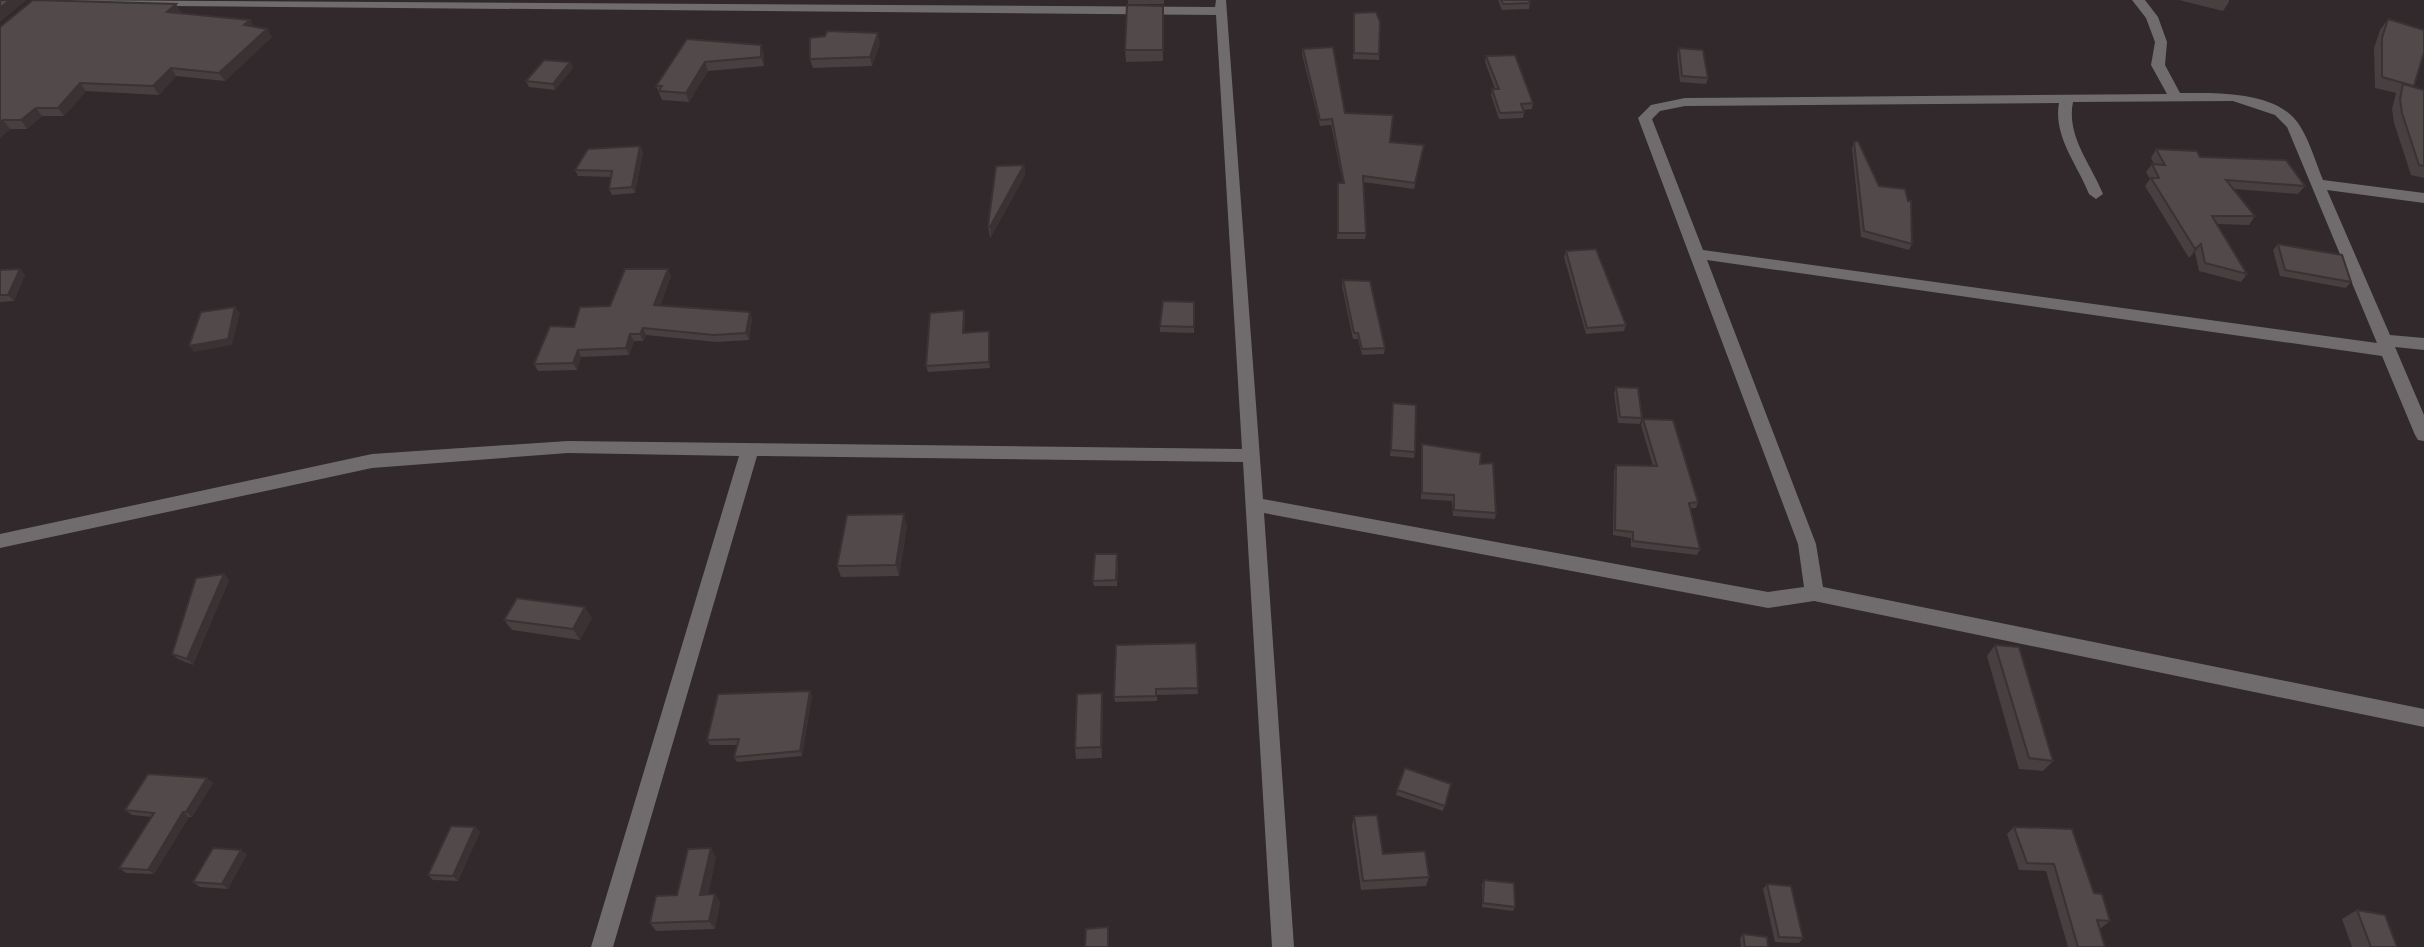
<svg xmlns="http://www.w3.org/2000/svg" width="2424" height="947" font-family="'Archivo Narrow',sans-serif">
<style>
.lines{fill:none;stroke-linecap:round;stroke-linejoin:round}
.minor{fill:#706c6d;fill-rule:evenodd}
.wall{fill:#473f40}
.shaded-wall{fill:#393334}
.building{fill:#52494b;stroke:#393334;stroke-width:2}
</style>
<rect width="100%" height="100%" fill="#31292b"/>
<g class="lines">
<path class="minor" d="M57 0 1215 7 1216 0H1226L1263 499 1768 592 1804 587 1798 544 1638 118 1651 105 1685 98 2167 94 2151 65 2155 42 2146 18 2132 0H2145L2158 17 2167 42 2165 65 2180 93C2216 93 2278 90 2300 126 2310 142 2316 163 2323 180L2424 193V203L2327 190 2390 335 2424 338V350L2395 347 2424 415V441L2418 440 2415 435 2382 356 1707 260 1816 544 1823 587 2424 709V727L1814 601 1768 608 1264 513 1294 947H1272L1243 462 757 456 613 947H591L739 456 568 453 372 468 0 548V534L372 454 568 441 1242 449 1216 15 62 5ZM2233 101 2275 115 2287 127 2377 343 1703 250 1652 119 1660 111 1685 106 2059 103C2053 136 2077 164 2089 194L2096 199 2103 194C2091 164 2066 136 2073 102Z"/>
</g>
<path class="wall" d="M1128 0H1164V4H1128Z
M1498 0H1529L1530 3 1529 9 1502 10Z
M2179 0H2229V2L2223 11Z
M181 12 179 13 267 29 272 37 225 81 176 76 159 95 86 91 64 116H42L27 129H10L0 138V27Z
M1163 17V61L1126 62 1125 50Z
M1353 19 1379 54V60L1353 59Z
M2388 19 2414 86 2413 87 2424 90V178L2411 175 2394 123 2392 109 2396 93 2375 88 2374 48 2380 30Z
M687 39 764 54V66L708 71 689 102 662 100 656 86Z
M880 43 872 66 813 68 810 59Z
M1679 48 1708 78 1706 84 1680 82 1677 54Z
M1303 49 1345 113 1390 142 1424 145 1414 189 1363 182 1366 233 1365 239H1337L1338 189 1343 183 1331 125 1320 126 1302 54Z
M1486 56 1533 103 1532 109 1523 110 1524 112 1523 118 1499 119 1491 95 1492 89H1495L1485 62Z
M570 62 573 68 555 90 529 87 526 81Z
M1854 142 1912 244 1909 250 1861 237 1852 148Z
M640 146 643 152 635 193 612 195 609 189 611 177 578 176 575 170Z
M2156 149 2200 157 2305 186 2298 194 2234 189 2255 216 2249 225 2217 224 2247 274 2241 282 2199 271 2195 252 2189 258 2145 186 2150 179 2146 172 2152 164H2154L2151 158Z
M1024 165 1025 175 991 237H990L988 226Z
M2278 244 2351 282 2346 288 2280 276 2273 250Z
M1566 251 1626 325 1624 331 1586 334 1564 257Z
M20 269 25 275 14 301 0 302V270Z
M668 269 671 276 660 306 750 312 752 319 749 340 717 342 646 335 643 341H634L629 355 581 357 577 370 538 371 534 364 574 327 610 306Z
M1343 280 1385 348 1384 354 1362 355 1358 339H1353L1342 286Z
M1194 302V333L1160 332V326Z
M964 310 965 316 964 333 989 331 990 368 928 372 926 366Z
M1616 387 1642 418 1640 424 1618 423 1614 393Z
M1393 403 1415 452 1414 458 1390 456Z
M1643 419 1698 502 1696 508H1690L1700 549 1697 555 1631 547V538L1613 535 1614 471 1616 465 1653 466 1641 425Z
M1422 444 1480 464 1496 513 1495 519 1453 516 1452 501 1421 499V449Z
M907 526 899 576 841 577 837 566Z
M1118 560 1117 586H1094L1093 581Z
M224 574 229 580 193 665 178 659 172 654Z
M592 618 580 640 512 630 504 620Z
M1196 643 1198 694 1157 695V701L1115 702 1114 697Z
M1995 645 2053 761 2043 771 2019 769 1987 656Z
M810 691 812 696 802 756 737 762 734 757 737 745H710L707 740Z
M1102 693 1103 704 1102 758 1076 759 1075 748Z
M207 778 213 783 192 817H189L154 874 126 873 119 868 152 817 132 815 125 810Z
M1451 784 1443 811 1396 795 1397 790Z
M1354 816 1383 854 1429 877 1426 886 1361 890 1352 826Z
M475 827 480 832 458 881 433 880 428 875Z
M2014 827 2094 893 2110 921 2101 928H2099L2105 947H2068L2046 871 2019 870 2007 834Z
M247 854 228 889 200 887 193 882Z
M716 857 708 894H715L720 902 715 929 656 931 650 923Z
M1484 880 1515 907 1513 911 1482 907V884Z
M1767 884 1803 938 1799 943 1775 942 1763 889Z
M2357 910 2397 947H2352L2342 919Z
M1743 934 1768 947H1741L1740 938Z"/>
<path class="shaded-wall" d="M10 0H27L0 22V8Z
M176 4 181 12 172 20 167 12Z
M250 20 255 28 244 25Z
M267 29 272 37 225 81 219 73Z
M878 33 880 43 872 66 870 57Z
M761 45 764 54V66L761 57Z
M570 62 573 68 555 90 553 84Z
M705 62 708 71 689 102 686 93Z
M171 68 176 76 159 95 153 86Z
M80 83 86 91 64 116 58 108Z
M36 108 42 116 27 129 21 120Z
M3 120 10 129 0 138V123Z
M640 146 643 152 635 193 632 187Z
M1024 165 1025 175 991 237 990 227Z
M2201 244 2195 252 2189 258 2195 249Z
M20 269 25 275 14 301 8 295Z
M668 269 671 276 657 312 654 305Z
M235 307 240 313 232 345 194 352 189 346Z
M964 310 965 316 964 339 963 333Z
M750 312 752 319 749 340 746 333Z
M643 328 646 335 643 341 640 334Z
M989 331 990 337V368L989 362Z
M630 334 634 341 629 355 626 348Z
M578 350 581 357 577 370 573 363Z
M904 514 907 526 899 576 896 565Z
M224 574 229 580 193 665 187 659Z
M585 607 592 618 580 640 573 629Z
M810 691 812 696 802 756 800 751Z
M1102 693 1103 704 1102 758 1101 747Z
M207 778 213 783 192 817 186 812Z
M183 812 189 817 154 874 148 870Z
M475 827 480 832 458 881 453 876Z
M711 848 716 857 706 903 700 895Z
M241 850 247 854 228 889 222 884Z
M715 894 720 902 715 929 709 921Z"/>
<path class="building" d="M0 0H10L0 8Z
M33 0 176 4 167 12 250 20 244 25 267 29 219 73 171 68 153 86 80 83 58 108H36L21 120H3L0 123V27Z
M1501 0H1529L1530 3 1503 4Z
M1127 5 1163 6V50H1125Z
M1376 12 1380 22 1379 54 1354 53V13Z
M2388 19 2424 30V52L2414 86 2382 77V38Z
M827 31 878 33 870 57 810 59V38L825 36Z
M687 39 761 45V57L705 62 686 93 659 91 662 86H656Z
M1333 47 1345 113 1393 115 1390 142 1424 145 1415 183 1363 176 1366 233H1338V183H1344L1332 119 1320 120 1303 49Z
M1679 48 1703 50 1708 78 1682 76Z
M1515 55 1533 103 1521 104 1524 112 1500 113 1492 89H1499L1486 56Z
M544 60 570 62 553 84 526 81Z
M2403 84 2424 90V166L2419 165 2402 113 2400 99Z
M1858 141 1879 186 1905 189 1908 201H1911L1912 244 1864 231 1854 142Z
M640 146 632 187 609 189 612 171 575 170 588 149Z
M2156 149 2197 151 2200 157 2286 160 2305 186 2226 180 2255 216H2212L2247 274 2205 263 2201 244 2195 249 2151 178H2159L2152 164 2165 165Z
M1024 165 990 227 988 226 996 166Z
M2278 244 2342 255 2351 282 2285 270Z
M1596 249 1626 325 1587 328 1566 251Z
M20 269 8 295H0V270Z
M625 269H668L654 305 750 312 746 333 714 335 643 328 640 334H630L626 348 578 350 573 363 534 364 550 326 574 327 580 307 610 306Z
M1343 280 1370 281 1385 348 1362 349 1358 333H1354Z
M1163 301 1194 302V327L1160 326Z
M235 307 228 339 189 346 201 312Z
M964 310 963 333 989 331V362L926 366 930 313Z
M1616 387 1638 388 1642 418 1620 417Z
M1393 403 1416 405 1415 452 1391 450Z
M1643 419 1673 420 1698 502 1689 503 1700 549 1633 541V532L1615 530 1616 465 1657 466Z
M1422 444 1481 453 1480 464 1493 463 1496 513 1454 510V495L1422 493Z
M904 514 896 565 837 566 847 515Z
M1095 554H1117L1116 580 1093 581Z
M224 574 187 659 172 654 196 578Z
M517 598 585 607 573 629 504 620Z
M1196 643 1198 688 1156 689V696L1114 697 1116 645Z
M1995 645 2019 647 2053 761 2029 758Z
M810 691 800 751 734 757 739 739 707 740 718 694Z
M1102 693 1101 747 1075 748 1077 694Z
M1405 768 1451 784 1445 806 1397 790Z
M148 774 207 778 186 812H183L148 870 119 868 154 813 125 810Z
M1377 815 1383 854 1425 851 1429 877 1363 881 1354 816Z
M451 826 475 827 453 876 428 875Z
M2014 827 2072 829 2094 893 2102 894 2110 921 2097 920 2105 947H2078L2054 864 2027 863Z
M213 848 241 850 222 884 193 882Z
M711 848 700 895 715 894 709 921 650 923 656 896 677 895 688 849Z
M1484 880 1514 883 1515 907 1483 903Z
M1767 884 1791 886 1803 938 1779 937Z
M2357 910 2385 915 2397 947H2371Z
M1108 927V947H1085L1086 929Z
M1743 934 1767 937 1768 947H1745Z"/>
</svg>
